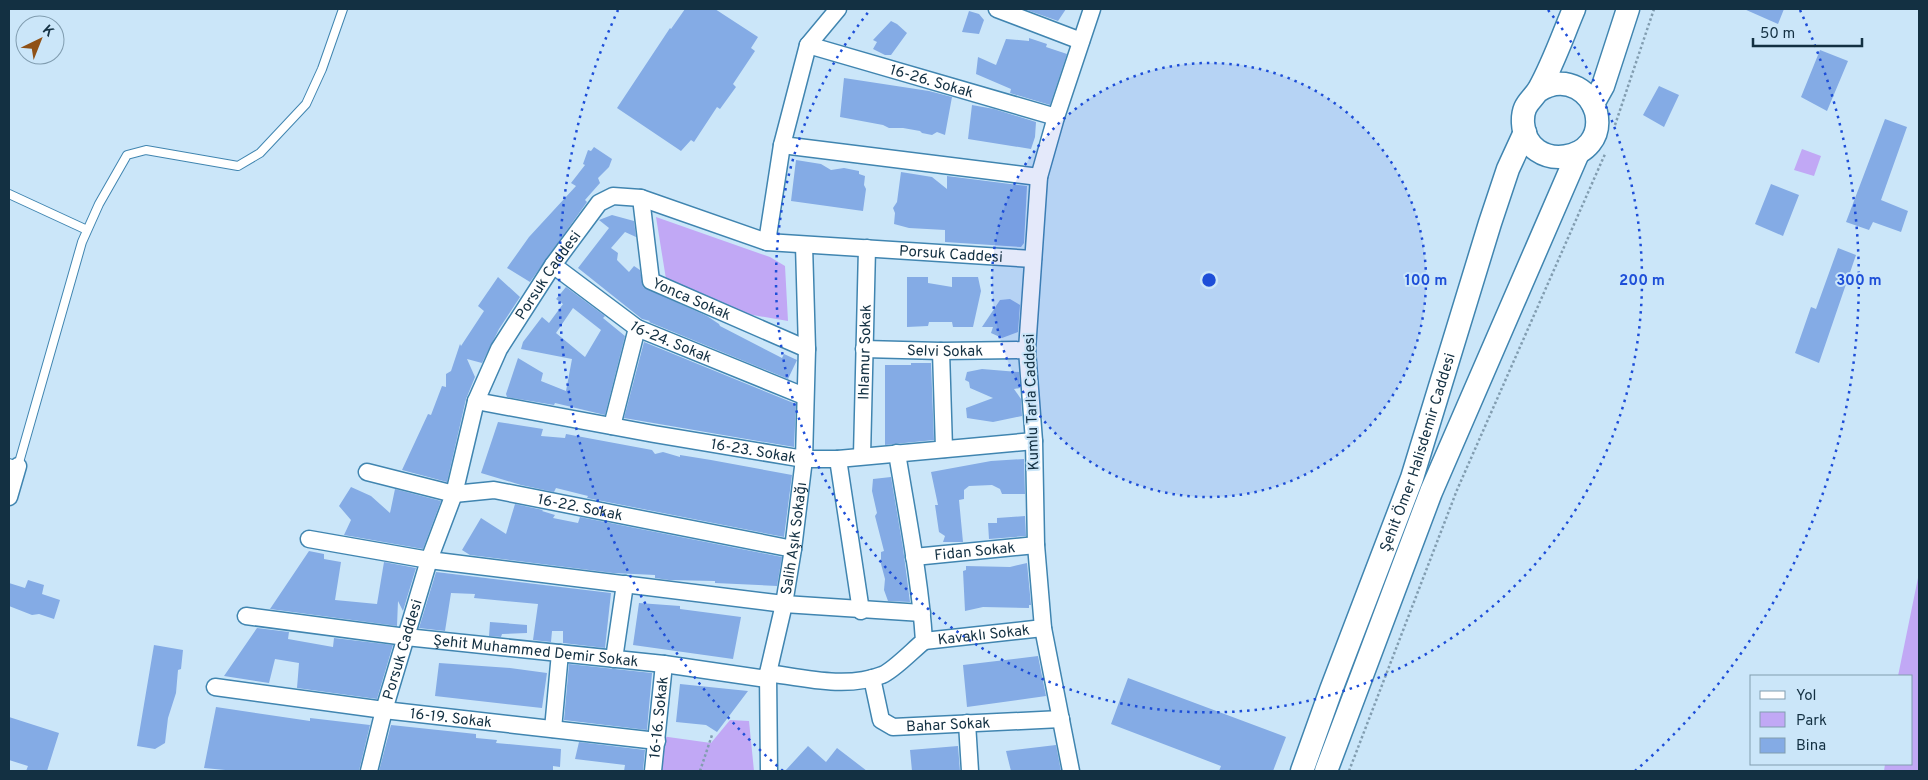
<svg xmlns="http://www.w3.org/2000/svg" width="1928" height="780" font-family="Overpass,sans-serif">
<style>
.green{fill:#c1a8f5}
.building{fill:#84abe5;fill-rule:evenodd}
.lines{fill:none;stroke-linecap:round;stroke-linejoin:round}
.lane-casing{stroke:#4085b0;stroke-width:10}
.street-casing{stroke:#4085b0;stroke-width:19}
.secondary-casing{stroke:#4085b0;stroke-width:25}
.path{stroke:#829db0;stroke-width:2.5;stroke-dasharray:2.5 2.5;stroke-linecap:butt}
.lane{stroke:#fff;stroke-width:8}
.street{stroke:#fff;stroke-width:16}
.secondary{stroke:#fff;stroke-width:22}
.ring{fill:none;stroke:#1d4ed8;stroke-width:2.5;stroke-dasharray:2.5 5}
.labels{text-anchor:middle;stroke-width:4;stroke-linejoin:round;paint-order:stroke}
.street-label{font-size:15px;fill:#133042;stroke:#cbe6f9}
.centre{fill:#1d4ed8;stroke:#cbe6f9;stroke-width:2.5}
.ring-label{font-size:15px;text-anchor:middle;font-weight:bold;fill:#1d4ed8;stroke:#cbe6f9;stroke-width:4;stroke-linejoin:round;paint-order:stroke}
</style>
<rect width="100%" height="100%" fill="#cbe6f9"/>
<path class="green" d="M1802 149 1821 156 1814 176 1794 170Z
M656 217 770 257 785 266 788 321 747 314 666 279Z
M1919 573V771H1884L1885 764H1912V676H1898Z
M730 720 749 721 754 771H658L661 736 711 743Z"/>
<path class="building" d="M685 9H715L758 37 751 48 755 51 733 84 736 87 720 109 717 107 694 142 691 140 681 151 617 108 670 28 671 29Z
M1024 9H1066L1058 21Z
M1744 9H1784L1778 24Z
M969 11 979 14 984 20 979 34 962 32Z
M891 21 897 24 907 33 891 55H885L873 49 877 42 873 40Z
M1029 38 1047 44 1046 47 1067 54 1050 105 1010 93 1011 89 976 74 978 57 996 65 1006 39 1029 41Z
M1820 50 1848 61 1827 111 1801 97Z
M844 78 929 91 952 97 945 135 937 132 932 135 922 133 920 131 903 128H889L883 125 840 117Z
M1659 86 1679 95 1664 127 1643 115Z
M972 105 994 109 1036 122 1035 137 1031 149 968 139Z
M1885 119 1907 127 1881 200 1908 211 1901 232 1873 222 1869 230 1846 222Z
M594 147 612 159 609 167 598 178 600 183 585 200 587 202 530 282 507 268 529 237 576 186 571 183 585 165 583 164 588 150 591 151Z
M796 160 821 164 831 170 844 168 859 171V174L865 176 864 185 866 189 863 211 791 201Z
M901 172 932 177 947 189V176L1027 186 1024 243 1021 247 945 242V230L909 228 894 224 895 213 893 208 897 202Z
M1771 184 1799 195 1783 236 1755 224Z
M612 215 634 221 636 237 625 232 611 248 618 253 617 260 629 272 634 266 640 270 643 287 707 316 719 324 720 326 782 358 784 354 797 360 788 379 649 322 650 321 642 319 578 268 609 228 599 220Z
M1838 248 1856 255 1819 363 1795 353 1811 307 1816 309Z
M498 277 520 297 499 329 482 363 467 359 475 377 466 399 447 482 402 470 428 414 431 415 442 386 446 387V374L451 371 460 344 461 346 484 311 478 306Z
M907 277H928V283L952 287V277H978L981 291 973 327H953L952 322H929L928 326 907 327Z
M566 287 605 316 603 318 625 336 605 415 555 403 554 405 507 397 506 394 518 358 543 373 541 381 566 391 572 359 521 349 523 342 542 317 549 323 563 304 556 299ZM573 308 601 330 585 357 556 333Z
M1010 299 1020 305 1018 332 1002 338 991 333 993 327H982L1000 300Z
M644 342 796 404 794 447 624 418Z
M911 363H931L934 440 885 445V365H911Z
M982 369 1019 372 1020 388 1014 389 1021 399 1022 416 993 422 967 418 966 408 993 398 970 388 969 382 965 380 967 372Z
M498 422 543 429 541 436 565 438 566 434 652 450 655 454 663 452 680 457V455L711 460 792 475 784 537 587 498 588 496 556 488 554 492 521 485 481 473Z
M1024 459 1025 494H1002L1000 489 992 485 969 486 964 490V499L959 500 963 542H943L945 536 939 532 935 505H938L931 472 991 461Z
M891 477 903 548 910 602 888 601 884 590 885 579 881 564V552L884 551 875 516 877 513 872 491 873 479Z
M351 487 371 496 390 513 395 489 441 501 423 549 344 535 351 520 339 506Z
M515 504 543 510 542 511 555 515 553 518 578 523 580 517 782 557 777 586 715 583V581L669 580 655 578V575L613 573 470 555 462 550 481 518 506 534Z
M1025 516 1026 536 989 539 988 523H997V518Z
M309 551 324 554V559L341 562 335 600 377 604 384 562 416 568 403 611 398 601 397 626 270 609Z
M1027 563 1031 605H1029V608L983 607 965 611 963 571 966 570V566L1010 567Z
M436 572 611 593 605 648 563 643V631H552L551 642 533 640 538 604 474 598 475 594 451 593 445 631 419 628Z
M28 580 44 585 42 594 60 600 54 619 39 614 32 615 9 606V583L25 588Z
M639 603 680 606V609L741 617 733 659 633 645Z
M490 622 527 625V633L502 634 501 637 489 636Z
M257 628 289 632 288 639 333 647 334 638 393 645 377 699 297 688 299 663 275 659 269 683 224 676Z
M154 645 183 650 181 669 178 670 176 693 168 718 165 743 155 749 137 746Z
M1038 656 1046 696 967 707 963 665Z
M439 663 510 668 547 673 542 708 435 696Z
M569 664 652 673 647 730 564 720Z
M1128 678 1286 737 1273 771H1219L1221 766 1111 724Z
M680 684 748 691 717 732 706 725 676 722Z
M216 707 310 721V718L370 725 359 771H236L204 768Z
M9 717 59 733 47 771H26L28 766 9 760Z
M391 725 476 734V738L497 740 496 743 561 749 560 767 553 766V771H379Z
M579 742 645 750 643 771H624L625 765 575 759Z
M1056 745 1061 771H1011L1006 751Z
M808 746 826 762 837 748 867 771H785Z
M958 746 960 771H912L910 750Z"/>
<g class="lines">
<defs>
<path id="lane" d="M9 194 87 230
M9 463 18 466 82 242 99 204 127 155 146 150 238 166 260 153 306 104 322 69 343 9"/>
<g id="street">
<path d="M997 9 1081 41"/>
<path id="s1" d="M808 45 1056 117"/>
<path d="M782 145 1039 177"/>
<path id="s2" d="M641 198 651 281 807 349"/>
<path d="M767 242 782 145 808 45 838 9"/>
<path id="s3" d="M553 265 637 328 804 396"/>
<path id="s4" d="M864 349 941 351 1027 350"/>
<path d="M941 351 944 449"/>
<path id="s5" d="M476 401 654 434 804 459H838L1034 441"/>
<path d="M612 426 637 328"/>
<path id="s6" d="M862 456 867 248"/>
<path d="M838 459 861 611"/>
<path id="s7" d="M367 472 454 494 494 490 793 549"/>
<path d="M9 497 18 466"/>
<path d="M309 539 429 560 784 604 922 613"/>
<path id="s8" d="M914 557 1036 545"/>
<path id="s9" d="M246 616 406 637 664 664 767 679"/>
<path id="s10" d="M924 641 1043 628"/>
<path d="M614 659 625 584"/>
<path d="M768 673C804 678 847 689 882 675 893 671 914 649 924 641 920 578 907 515 897 453"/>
<path id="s11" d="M872 678 881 720 893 727 1061 719"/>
<path id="s12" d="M215 687 384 710 657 741"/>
<path d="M967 723 970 771"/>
<path d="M553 729 560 653"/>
<path id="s13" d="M369 771 384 710 429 560 454 494 476 401 499 349 553 265 599 203 613 196 641 198 767 242 1033 259"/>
<path id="s14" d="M653 771 664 664"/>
<path id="s15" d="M769 771 768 673 784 604 793 549 804 459 807 349 804 245"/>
<path d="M1071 771 1043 628 1036 545 1034 441 1027 350 1039 177 1056 117 1092 9"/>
</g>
<g id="secondary">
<path d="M1538 91C1550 83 1564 81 1577 88 1586 93 1593 102 1596 112 1608 164 1526 175 1523 123 1522 104 1531 102 1539 89 1553 64 1563 35 1574 9"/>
<path d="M1593 104 1603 86 1628 9"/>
<path id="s16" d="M1302 771 1331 690 1412 478 1490 223 1508 169 1525 132"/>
<path d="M1326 771 1431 492 1578 153"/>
</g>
</defs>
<use href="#lane" class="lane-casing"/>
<use href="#street" class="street-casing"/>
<use href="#secondary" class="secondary-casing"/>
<path class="path" d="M1615 125 1654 9
M700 771 712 735
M1349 771 1457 490 1605 154"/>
<use href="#lane" class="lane"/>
<use href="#street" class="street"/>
<use href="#secondary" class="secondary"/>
</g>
<circle cx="1209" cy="280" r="217" fill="#1d4ed8" fill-opacity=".12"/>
<g class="ring">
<circle cx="1209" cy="280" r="217"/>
<path d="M1548 10A433 433 0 1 1 870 10"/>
<path d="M783 771A650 650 0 0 1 618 10M1800 10A650 650 0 0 1 1635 771"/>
</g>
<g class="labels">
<g class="street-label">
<text dy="5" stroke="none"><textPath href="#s1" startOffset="129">16-26. Sokak</textPath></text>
<text dy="5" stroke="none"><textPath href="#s13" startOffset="981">Porsuk Caddesi</textPath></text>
<text dy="5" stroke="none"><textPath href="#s13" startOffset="531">Porsuk Caddesi</textPath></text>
<text dy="5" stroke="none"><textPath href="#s2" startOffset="128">Yonca Sokak</textPath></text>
<text dy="5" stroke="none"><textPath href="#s3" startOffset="142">16-24. Sokak</textPath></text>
<text dy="5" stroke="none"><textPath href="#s4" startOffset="81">Selvi Sokak</textPath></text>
<text dy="5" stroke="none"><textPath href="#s6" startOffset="104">Ihlamur Sokak</textPath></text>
<text transform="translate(1031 402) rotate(-92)" y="5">Kumlu Tarla Caddesi</text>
<text dy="5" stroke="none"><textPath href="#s5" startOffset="282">16-23. Sokak</textPath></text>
<text dy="5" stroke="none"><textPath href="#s16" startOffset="339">Şehit Ömer Halisdemir Caddesi</textPath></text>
<text dy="5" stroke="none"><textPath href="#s7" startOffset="218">16-22. Sokak</textPath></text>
<text dy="5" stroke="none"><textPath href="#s15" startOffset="235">Salih Aşık Sokağı</textPath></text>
<text dy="5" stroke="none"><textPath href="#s8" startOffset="61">Fidan Sokak</textPath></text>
<text dy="5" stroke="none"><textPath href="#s10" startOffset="60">Kavaklı Sokak</textPath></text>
<text dy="5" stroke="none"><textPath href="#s13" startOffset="126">Porsuk Caddesi</textPath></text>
<text dy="5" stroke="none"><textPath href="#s9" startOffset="292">Şehit Muhammed Demir Sokak</textPath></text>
<text dy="5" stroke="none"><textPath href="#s12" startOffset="238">16-19. Sokak</textPath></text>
<text dy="5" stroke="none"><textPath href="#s14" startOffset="54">16-16. Sokak</textPath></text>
<text dy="5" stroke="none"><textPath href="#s11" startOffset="112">Bahar Sokak</textPath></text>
</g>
</g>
<circle cx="1209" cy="280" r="8" class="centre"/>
<g class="ring-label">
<text x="1426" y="285">100 m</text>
<text x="1642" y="285">200 m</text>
<text x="1859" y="285">300 m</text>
</g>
<rect width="1928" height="780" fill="none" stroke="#133042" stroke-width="20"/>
<rect x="1750" y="675" width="162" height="90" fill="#cbe6f9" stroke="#819db0"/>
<rect x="1760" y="691" width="25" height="8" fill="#ffffff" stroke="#819db0"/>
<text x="1796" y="700" font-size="15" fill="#133042">Yol</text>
<rect x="1760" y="712" width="25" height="15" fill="#c1a8f5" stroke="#819db0"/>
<text x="1796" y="725" font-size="15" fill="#133042">Park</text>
<rect x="1760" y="738" width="25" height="15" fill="#84abe5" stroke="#819db0"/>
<text x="1796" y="750" font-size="15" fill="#133042">Bina</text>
<g transform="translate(40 40) rotate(43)"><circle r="24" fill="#cbe6f9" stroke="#819db0"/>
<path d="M0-4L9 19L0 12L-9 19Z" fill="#8f5116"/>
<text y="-8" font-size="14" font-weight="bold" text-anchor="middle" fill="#133042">K</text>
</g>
<path d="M1753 38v8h109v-8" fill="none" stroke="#133042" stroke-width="2.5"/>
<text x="1760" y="38" font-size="15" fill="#133042" stroke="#cbe6f9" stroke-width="4" paint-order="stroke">50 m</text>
</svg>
